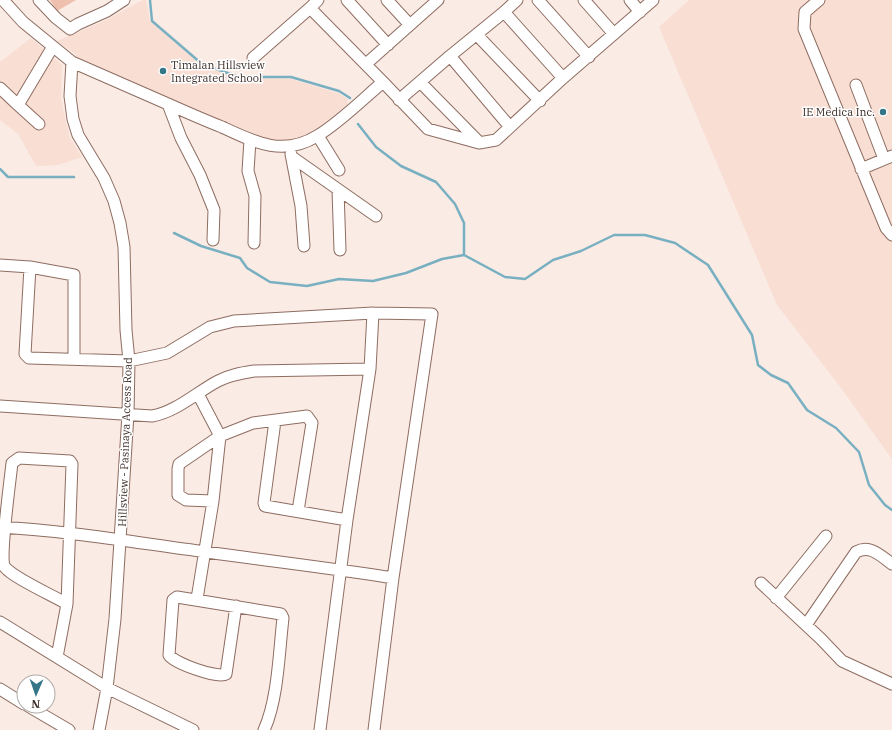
<svg xmlns="http://www.w3.org/2000/svg" width="892" height="730" font-family="'IBM Plex Serif',serif">
<style>
.built{fill:#f9ded4}
.green{fill:#f0c0ae}
.lines{fill:none;stroke-linecap:round;stroke-linejoin:round}
.stream{stroke:#79b0c1;stroke-width:2.5}
.minor-casing{stroke:#8e6d61;stroke-width:13}
.minor{stroke:#fff;stroke-width:11}
.poi-dot{fill:#347588;stroke:#fff;stroke-width:1.5}
.labels{text-anchor:middle;stroke-width:3;stroke-linejoin:round;paint-order:stroke}
.poi-label{font-size:11px;fill:#3c2e29;stroke:#fff;text-anchor:start}
.street-label{font-size:11px;fill:#3c2e29;stroke:#fff}
</style>
<rect width="100%" height="100%" fill="#faebe5"/>
<path class="built" d="M143 0H146L150 21 202 65 239 78 291 79 338 93 347 99V105L309 136 279 144 260 141 79 60 74 53 57 41 104 21Z
M689 0H892V459L838 384 777 305 659 27Z
M31 38 62 65 61 99 67 126 70 138 82 157 58 165 36 166 18 134 0 120V62Z"/>
<path class="green" d="M50 0H76L57 11Z"/>
<g class="lines">
<path class="stream" d="M150 0 152 21 202 64 239 77H291L339 91 350 98
M358 124 376 147 401 166 436 182 455 204 464 223V255
M0 169 8 177H74
M174 233 201 246 240 258 247 268 270 282 307 286 339 279 373 281 406 273 442 259 464 255 505 277 525 279 553 260 581 251 614 235H645L675 243 708 265 752 335 758 365 771 375 788 383 807 410 836 428 859 452 869 485 885 505 892 510"/>
<defs>
<path id="minor" d="M3 0 23 22 72 62 168 104 181 138 200 175 214 210 213 240
M39 0 56 18 70 29 78 24 107 11 124 0
M318 0 310 8 383 82
M347 0 388 45
M387 0 410 25
M538 0 589 57
M584 0 614 34
M630 0 640 12
M819 0 805 12 804 29 886 228 892 235
M504 12 563 78
M477 35 540 101
M450 56 510 127
M253 58 310 8
M72 62 70 96 73 119 78 135 104 178 114 201 120 223 124 247 126 330 129 361 128 414 115 619 107 688 99 730
M366 64 438 0
M420 82 479 142
M856 85 884 159
M0 88 18 105
M399 100 450 56 504 12 517 0
M168 104C186 112 204 120 222 127 254 142 283 157 317 136 339 123 363 99 383 82L428 129 479 143 496 140 563 78 653 0
M39 124 18 105 52 48
M318 136 339 170
M250 140 248 171 255 196 254 243
M291 154 301 206 304 246
M292 157 376 216
M861 169 892 156
M338 190 340 250
M0 265 30 267 74 275V359
M30 267 25 354 29 358 129 361 167 353 210 327 234 321 373 313 432 314 393 578 374 730
M0 406 152 416C176 412 197 392 218 381 229 375 241 373 254 371L370 369
M275 421 264 503 265 506 347 520
M213 501 186 500 178 495V469L179 464 220 436 253 423 307 416 312 423 298 511
M0 527C70 531 138 543 207 552 269 561 331 568 393 578
M761 583 821 639 842 661 892 684
M776 598 826 536
M197 599 213 501 220 436 198 394
M236 606 226 674C218 679 174 663 169 655L173 600 177 597 281 614 283 618C279 652 278 700 264 730
M0 622 107 688 193 730
M806 625 856 552C870 544 881 556 892 564
M57 657 67 604 72 464 70 461 19 458 12 463C10 482 0 553 4 566 11 577 54 596 67 604
M0 689 24 704
M28 706 69 730
M320 730 347 520 370 369 373 313"/>
</defs>
<use href="#minor" class="minor-casing"/>
<use href="#minor" class="minor"/>
</g>
<g class="poi-dot">
<circle cx="163" cy="71" r="4"/>
<circle cx="883" cy="112" r="4"/>
</g>
<g class="labels">
<g class="poi-label">
<text x="171" y="69">Timalan Hillsview<tspan x="171" dy="13">Integrated School</tspan></text>
<text x="875" y="116" text-anchor="end">IE Medica Inc.</text>
</g>
<g class="street-label">
<text transform="translate(125 442) rotate(-88)" y="4">Hillsview - Pasinaya Access Road</text>
</g>
</g>
<g transform="translate(36 694) rotate(182)"><circle r="19" fill="#ffffff" stroke="#b1aba9"/>
<path d="M0-3L7 15L0 10L-7 15Z" fill="#347588"/>
<text y="-6" font-size="11" font-weight="bold" text-anchor="middle" fill="#3c2e29">N</text>
</g>
</svg>
